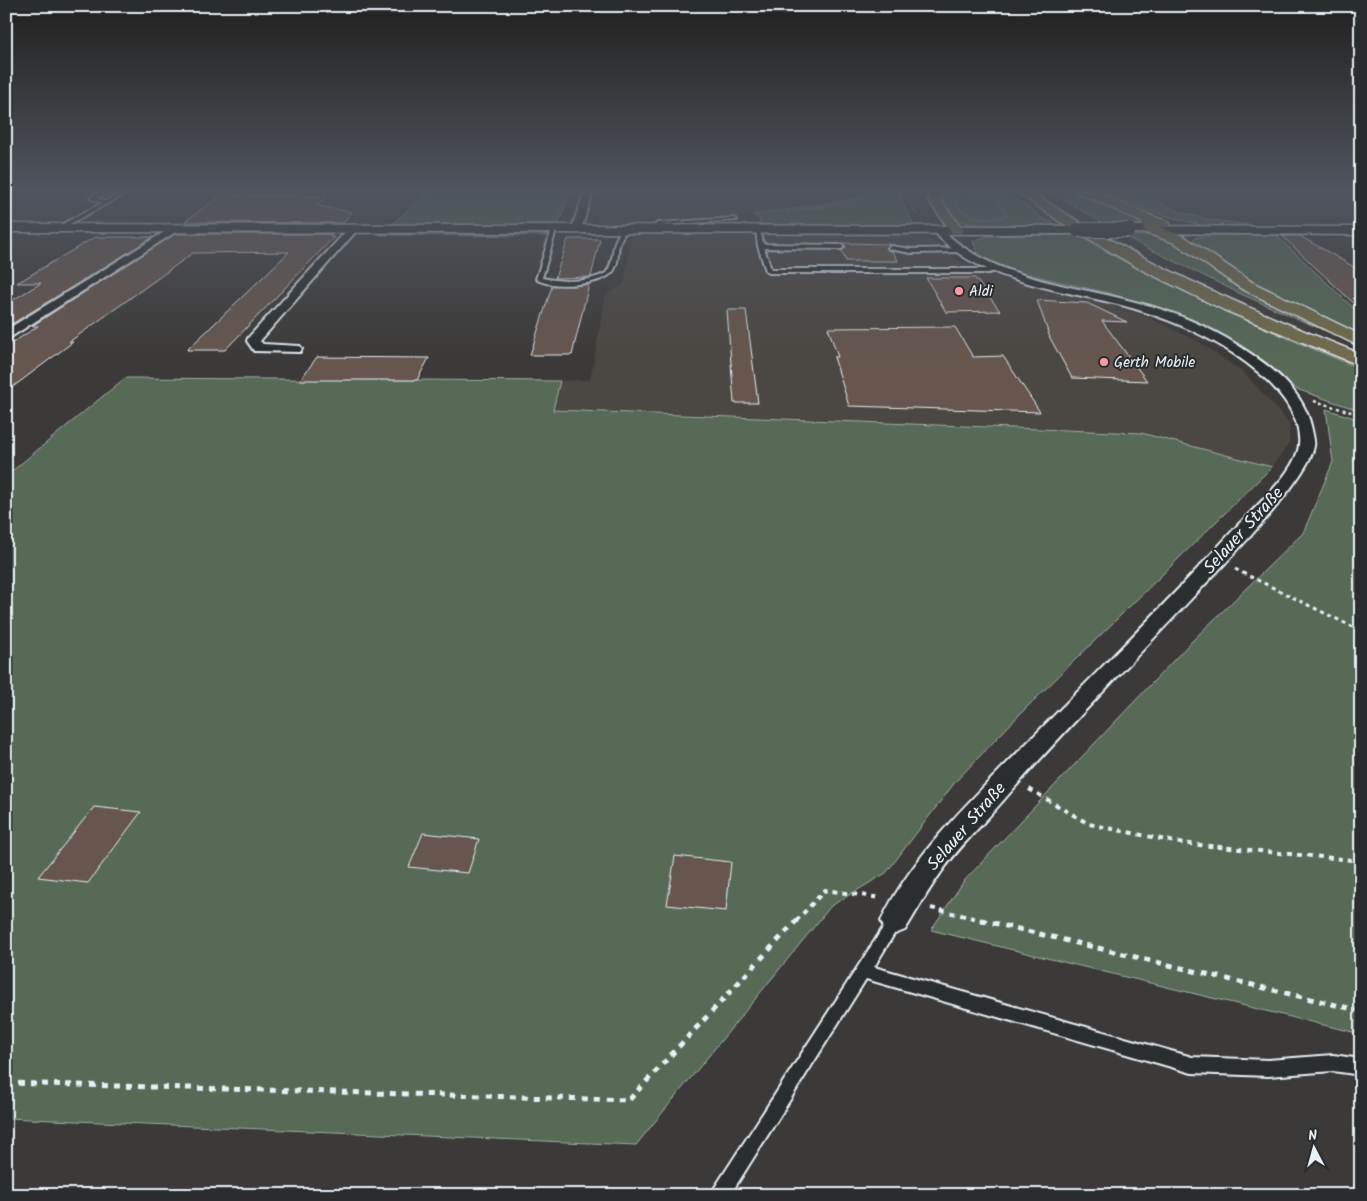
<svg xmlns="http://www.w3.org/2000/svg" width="1367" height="1201" font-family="Kalam,sans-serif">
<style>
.built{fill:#4c4643}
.green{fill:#576b56;stroke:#a0aea7}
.water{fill:#48616c;stroke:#889ba4}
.building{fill:#66574e;stroke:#e8f1f8}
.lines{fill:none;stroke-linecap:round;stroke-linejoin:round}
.lane-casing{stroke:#e8f1f8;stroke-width:4}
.street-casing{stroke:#e8f1f8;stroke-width:4}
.secondary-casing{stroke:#e8f1f8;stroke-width:3}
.highway-casing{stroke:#e8f1f8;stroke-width:3}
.path-far4{stroke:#e8f1f8;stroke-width:1;stroke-dasharray:2 2;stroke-linecap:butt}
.path-far3{stroke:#e8f1f8;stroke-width:2.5;stroke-dasharray:3 3;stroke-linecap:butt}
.path-far2{stroke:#e8f1f8;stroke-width:3;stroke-dasharray:4 4;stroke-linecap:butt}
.path-far1{stroke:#e8f1f8;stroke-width:4;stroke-dasharray:5 5;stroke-linecap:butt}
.path{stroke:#e8f1f8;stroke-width:5;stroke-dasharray:6 6;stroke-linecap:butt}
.lane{fill:#2a2d2e;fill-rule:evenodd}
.street{fill:#2a2d2e;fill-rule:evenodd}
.secondary{fill:#2a2d2e;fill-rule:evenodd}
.highway{fill:#726c4b;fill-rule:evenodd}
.secondary-bridge-casing{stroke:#e8f1f8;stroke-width:16;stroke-linecap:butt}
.secondary-bridge{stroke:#2a2d2e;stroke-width:14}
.poi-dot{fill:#ff9aa2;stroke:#2a2d2e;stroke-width:2}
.labels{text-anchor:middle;stroke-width:4;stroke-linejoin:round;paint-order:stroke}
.far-poi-label{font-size:15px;fill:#e8f1f8;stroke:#2a2d2e;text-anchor:start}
.street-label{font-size:18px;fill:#e8f1f8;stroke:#2a2d2e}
</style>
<rect width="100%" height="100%" fill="#3c3a38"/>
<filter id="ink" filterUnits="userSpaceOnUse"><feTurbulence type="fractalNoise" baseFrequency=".02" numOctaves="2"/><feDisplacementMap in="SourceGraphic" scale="10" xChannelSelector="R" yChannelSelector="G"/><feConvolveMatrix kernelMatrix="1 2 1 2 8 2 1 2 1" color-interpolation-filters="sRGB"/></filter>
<g filter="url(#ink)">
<path class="built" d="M604 191H752L782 210 753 215 632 222 628 225H595Z
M635 234 911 235 925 238 941 246 954 258 973 268 1008 280 1104 303 1147 317 1199 342 1245 374 1289 423V443L1272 467 1141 433 552 410 560 381 590 380 606 295 624 284 632 235Z"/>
<path class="green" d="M429 191H572L553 236 380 235Z
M875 191H902L901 200 913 223 906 225H760V219L753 215 863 197Z
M957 191H986L1005 194 1024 204 1043 219 1061 226C1039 226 972 230 957 219 951 215 947 206 943 200L945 194Z
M1051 191H1074L1140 221V224L1107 226Z
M1102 191H1128L1181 212 1211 220 1267 227 1204 226 1148 211Z
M1275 234 1361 315V336L1285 301 1244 277 1193 243 1194 238 1206 236Z
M1077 235C1169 289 1263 328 1361 369V411L1296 389 1266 362 1221 334 1170 312 1108 293 1015 271 991 262 977 252 973 241 988 236Z
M1121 235 1159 236 1174 243 1223 276 1323 330 1241 294Z
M125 378 560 381 553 410 1141 433 1272 467 1022 712 956 781 886 873 831 906 636 1145 6 1118V476Z
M1326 409 1361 420V1034L931 930 964 881 1191 642 1303 533 1333 462Z"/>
<path class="water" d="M968 192C998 192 991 195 1007 215 987 222 964 219 953 199L957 193Z"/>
<path class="building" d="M222 195 328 196 317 206 352 212 343 223 184 222Z
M175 234H332L330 237H334L225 350H187L289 252 193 253 69 342H73L6 392V347L38 326H32Z
M1282 236H1300L1361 271V310Z
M95 237H153L10 325H6V304L41 283H17Z
M568 239H600L591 277 555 278Z
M842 243 889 244 887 249 893 252 898 261H846L842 251 846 246Z
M926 278H975L1000 311 946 312Z
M589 284 572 355H530L552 286Z
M1037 300 1087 303 1127 322 1102 321 1147 381 1072 378 1050 338Z
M727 310H746L758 403H734Z
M955 327 973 357 1003 356 1040 412 849 406 834 357H838L828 328Z
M317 357 429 358 417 380H300Z
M94 807 141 812 88 883 38 877Z
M423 833 479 839 468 873 409 867Z
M675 856 731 862 726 911 667 905Z"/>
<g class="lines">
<defs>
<path id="lane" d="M106 191H114L96 198 105 201 122 193 121 191H125L126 193 59 230H55V228L102 203 90 198 97 193Z
M735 218 737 220 660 225 658 231 654 230 656 224 658 223Z
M552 229 556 230 542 278C562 282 587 283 606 273 617 259 608 245 623 229L627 230C613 247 622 255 614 270 605 286 550 289 536 279Z
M758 229 760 230 763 244 841 245 844 247 841 249 764 248 771 269H988L999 267 1002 269 988 273H769L766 271 758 246 756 230Z
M891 246 911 249 964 248 967 250 964 252 911 253 889 249 888 248Z
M895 915 900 917 902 921 874 967 1192 1057 1268 1060 1333 1055 1361 1059V1075L1333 1071 1268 1076 1192 1073 866 979 730 1195H710L890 917Z"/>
<path id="street" d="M585 191H593L581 230 573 232 571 230Z
M174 226 179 229 177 231 6 340V330Z
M350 227 358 229 260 341 263 344 300 346 302 349 300 352 254 351 247 341 248 338Z
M935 228H941C990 280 1074 285 1139 303 1172 311 1210 327 1239 346 1270 366 1305 391 1312 430 1313 435 1315 442 1314 446 1309 480 1218 570 1191 599 1127 667 1062 733 1001 803 981 826 957 849 940 874 927 892 917 911 905 930L895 934 885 930 881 921C912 855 974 797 1025 745 1096 673 1169 601 1237 526 1255 507 1296 472 1299 445 1302 416 1278 389 1258 372 1223 342 1176 321 1132 308 1070 290 976 284 933 230Z"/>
<path id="secondary" d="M6 224 1078 226 1085 230 1078 234 6 232Z
M1129 226 1361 227V235L1124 233 1122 230Z"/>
<path id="highway" d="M933 191H948L940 197V200L964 230 962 233H952L928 200V195Z
M1016 191H1030C1134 260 1246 308 1361 354V366L1224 310 1138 268 1057 220Z
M1075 191C1107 191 1136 213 1168 221L1170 224 1168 227 1156 226 1185 237 1252 282 1361 335V347L1240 288 1175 243 1146 233 1141 222Z"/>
</defs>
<use href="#lane" class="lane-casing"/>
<use href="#street" class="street-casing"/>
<use href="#secondary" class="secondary-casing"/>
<use href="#highway" class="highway-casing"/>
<path class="path-far4" d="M906 191 908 200 917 215
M788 212 861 200 889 191"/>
<path class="path-far3" d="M1314 401 1361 415"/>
<path class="path-far2" d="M1235 569 1361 631"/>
<path class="path-far1" d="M1029 789 1089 824 1180 843 1361 861
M931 908 986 921
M796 921 825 890 881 898"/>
<path class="path" d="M981 920 1361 1011
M6 1083 629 1100 797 920"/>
<use href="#lane" class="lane"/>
<use href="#street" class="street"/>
<use href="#secondary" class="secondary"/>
<use href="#highway" class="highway"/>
<defs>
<path id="secondary-bridge" d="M1078 230H1129"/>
</defs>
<use href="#secondary-bridge" class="secondary-bridge-casing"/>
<use href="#secondary-bridge" class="secondary-bridge"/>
</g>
</g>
<linearGradient id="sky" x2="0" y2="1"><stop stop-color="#21201f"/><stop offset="0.53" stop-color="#50555e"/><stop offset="1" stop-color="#50555e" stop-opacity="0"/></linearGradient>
<rect width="1367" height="359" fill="url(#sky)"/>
<g class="poi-dot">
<circle cx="959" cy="291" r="5"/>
<circle cx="1104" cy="362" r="5"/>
</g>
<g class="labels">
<g class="far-poi-label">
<text x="969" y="296">Aldi</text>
<text x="1114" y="367">Gerth Mobile</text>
</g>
<g class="street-label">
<text transform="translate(1243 530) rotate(-48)" y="6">Selauer Straße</text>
<text transform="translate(966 826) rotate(-49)" y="6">Selauer Straße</text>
</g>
</g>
<rect width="1367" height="1201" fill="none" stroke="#2a2d2e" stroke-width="25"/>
<rect x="12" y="12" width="1342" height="1176" fill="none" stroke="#e8f1f8" stroke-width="2" filter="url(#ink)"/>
<g transform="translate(1314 1148) rotate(354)" stroke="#2a2d2e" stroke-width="4" paint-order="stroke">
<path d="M0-4L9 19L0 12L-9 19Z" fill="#e8f1f8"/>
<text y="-8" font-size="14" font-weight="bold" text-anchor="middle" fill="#e8f1f8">N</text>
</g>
</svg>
